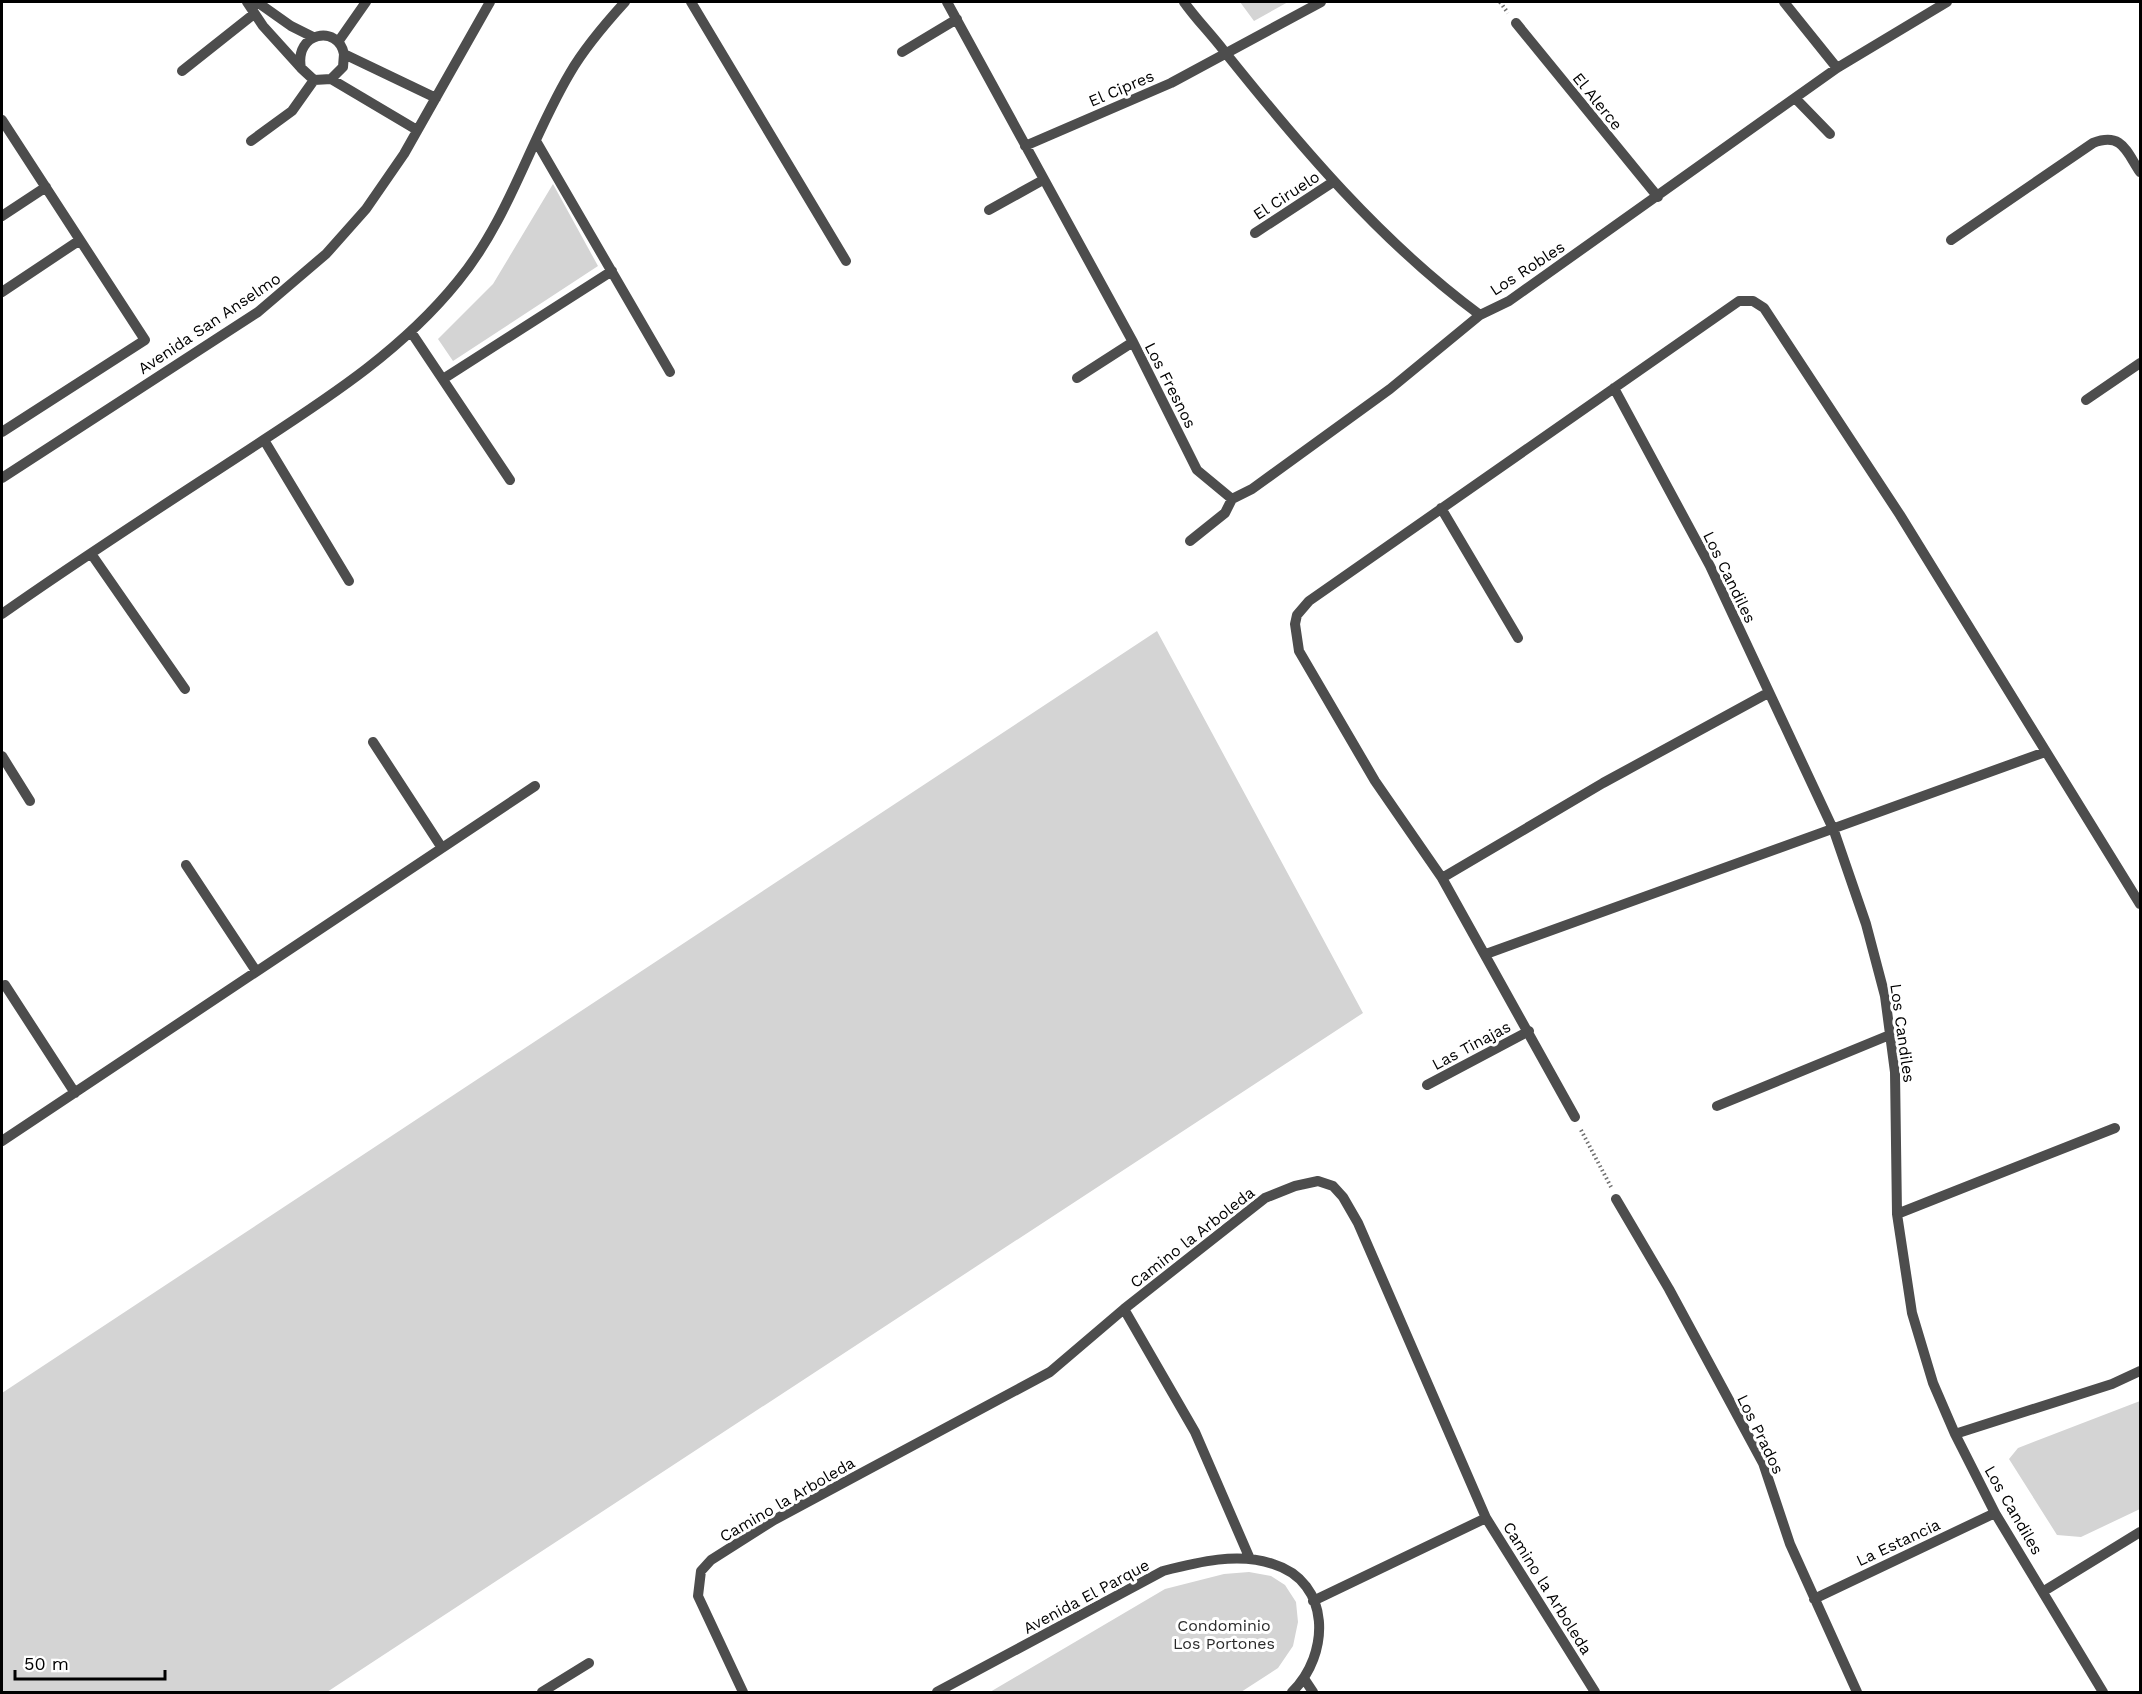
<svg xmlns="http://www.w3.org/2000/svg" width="2142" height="1694" font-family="'Work Sans',sans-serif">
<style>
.green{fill:#d4d4d4}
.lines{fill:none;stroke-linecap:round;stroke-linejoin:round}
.path{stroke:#6f6f6f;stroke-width:4;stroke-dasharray:1.5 3;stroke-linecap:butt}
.minor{stroke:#4d4d4d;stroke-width:10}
.labels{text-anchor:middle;stroke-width:6;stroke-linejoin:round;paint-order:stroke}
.street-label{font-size:16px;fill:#000;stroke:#fff}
.park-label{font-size:16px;fill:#2b2b2b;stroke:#fff}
</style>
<rect width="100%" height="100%" fill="#fff"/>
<path class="green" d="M1240 2H1288L1254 21Z
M553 184 598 266 453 361 438 339 493 284Z
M1157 631 1363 1013 327 1692H2V1393Z
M2140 1401V1509L2081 1537 2057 1535 2009 1459 2018 1448Z
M1249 1572 1271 1576 1285 1585 1296 1602 1298 1622 1293 1646 1278 1668 1241 1692H990L1165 1589 1224 1574Z"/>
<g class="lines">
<path class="path" d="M1500 2 1508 13
M1581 1130 1611 1187"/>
<path class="minor" d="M247 2 263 26 301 68
M257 2 291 26 313 37
M691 2 846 261
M947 2 1133 342 1197 470 1232 499 1252 489 1390 389 1480 315
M1184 2C1196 19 1211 34 1224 51 1300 146 1381 242 1480 315L1509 301 1837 68 1947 2
M1784 2 1837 68
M1516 23 1658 197
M338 42 366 2
M902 52 957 19
M344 54 343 67 331 79 314 80 301 68C294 32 338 24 344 54L436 98
M182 71 254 14
M331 79 417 130
M1795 98 1830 134
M2 120 145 340 2 432
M251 141 292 111 314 80
M536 141 670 372
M1025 146 1171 83 1321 2
M989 210 1043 180
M2 216 46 187
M1255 233 1333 182
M1951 240 2093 143C2122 132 2126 151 2140 172
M2 292 80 240
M411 332 510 480
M1077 378 1133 342
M443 379 612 271
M1614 388 1710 566 1834 831 1866 924 1885 996 1895 1072 1897 1214 1912 1313 1933 1383 1955 1434 1995 1513 2103 1692
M2086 400 2140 363
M264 440 349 581
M2 478 258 312 326 254 366 209 404 154 490 2
M1441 508 1518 638
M1190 541 1225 513 1232 499
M92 555 185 689
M2 614C87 554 175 498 262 441 334 394 404 348 458 281 509 219 530 140 570 73 585 47 605 24 625 2
M373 742 442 848
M2 756 30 801
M186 865 256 971
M1442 878 1603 783 1768 693
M1486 954 2045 752
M5 985 75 1093
M1427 1085 1529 1031
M1717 1106 1892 1034
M1575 1117 1442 878 1375 781 1299 651 1295 624 1297 615 1309 601 1739 301H1753L1764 308 1900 515 2140 904
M2 1141 535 786
M1616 1199 1669 1289 1763 1463 1790 1544 1857 1692
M1897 1214 2115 1128
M1124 1309 1195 1432 1250 1559
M1955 1434 2112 1384 2140 1371
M2044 1591 2140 1532
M1814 1599 1995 1513
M1313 1601 1486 1518
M1305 1680 1313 1692
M542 1692 589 1663
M743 1692 698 1596 701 1571 711 1560 774 1520 1050 1372 1124 1309 1265 1198 1295 1186 1318 1181 1333 1186 1343 1197 1358 1223 1486 1518 1595 1692
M937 1692 1163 1571C1198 1562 1238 1552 1273 1564 1332 1582 1330 1655 1292 1692"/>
</g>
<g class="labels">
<g class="street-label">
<text transform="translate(1121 88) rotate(-23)" y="6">El Cipres</text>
<text transform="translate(1598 101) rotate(51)" y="6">El Alerce</text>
<text transform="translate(1286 195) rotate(-33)" y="6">El Ciruelo</text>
<text transform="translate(1527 268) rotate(-33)" y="6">Los Robles</text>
<text transform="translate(209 323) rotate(-34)" y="6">Avenida San Anselmo</text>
<text transform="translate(1171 385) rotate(63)" y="6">Los Fresnos</text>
<text transform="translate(1730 577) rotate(64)" y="6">Los Candiles</text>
<text transform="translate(1903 1033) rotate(82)" y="6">Los Candiles</text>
<text transform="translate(1471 1045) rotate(-28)" y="6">Las Tinajas</text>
<text transform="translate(1192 1237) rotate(-38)" y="6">Camino la Arboleda</text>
<text transform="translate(1761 1434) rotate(64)" y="6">Los Prados</text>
<text transform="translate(787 1499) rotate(-30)" y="6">Camino la Arboleda</text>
<text transform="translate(2014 1510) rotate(60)" y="6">Los Candiles</text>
<text transform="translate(1898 1542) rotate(-25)" y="6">La Estancia</text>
<text transform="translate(1548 1588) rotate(58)" y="6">Camino la Arboleda</text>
<text transform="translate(1086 1596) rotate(-28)" y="6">Avenida El Parque</text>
</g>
<g class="park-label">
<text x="1224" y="1631">Condominio<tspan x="1224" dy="18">Los Portones</tspan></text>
</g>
</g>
<rect width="2142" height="1694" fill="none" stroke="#000000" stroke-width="6"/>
<path d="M15 1670v9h150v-9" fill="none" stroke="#000000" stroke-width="3"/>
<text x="24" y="1670" font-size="18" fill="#000000" stroke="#ffffff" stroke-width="4.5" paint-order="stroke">50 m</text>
</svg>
